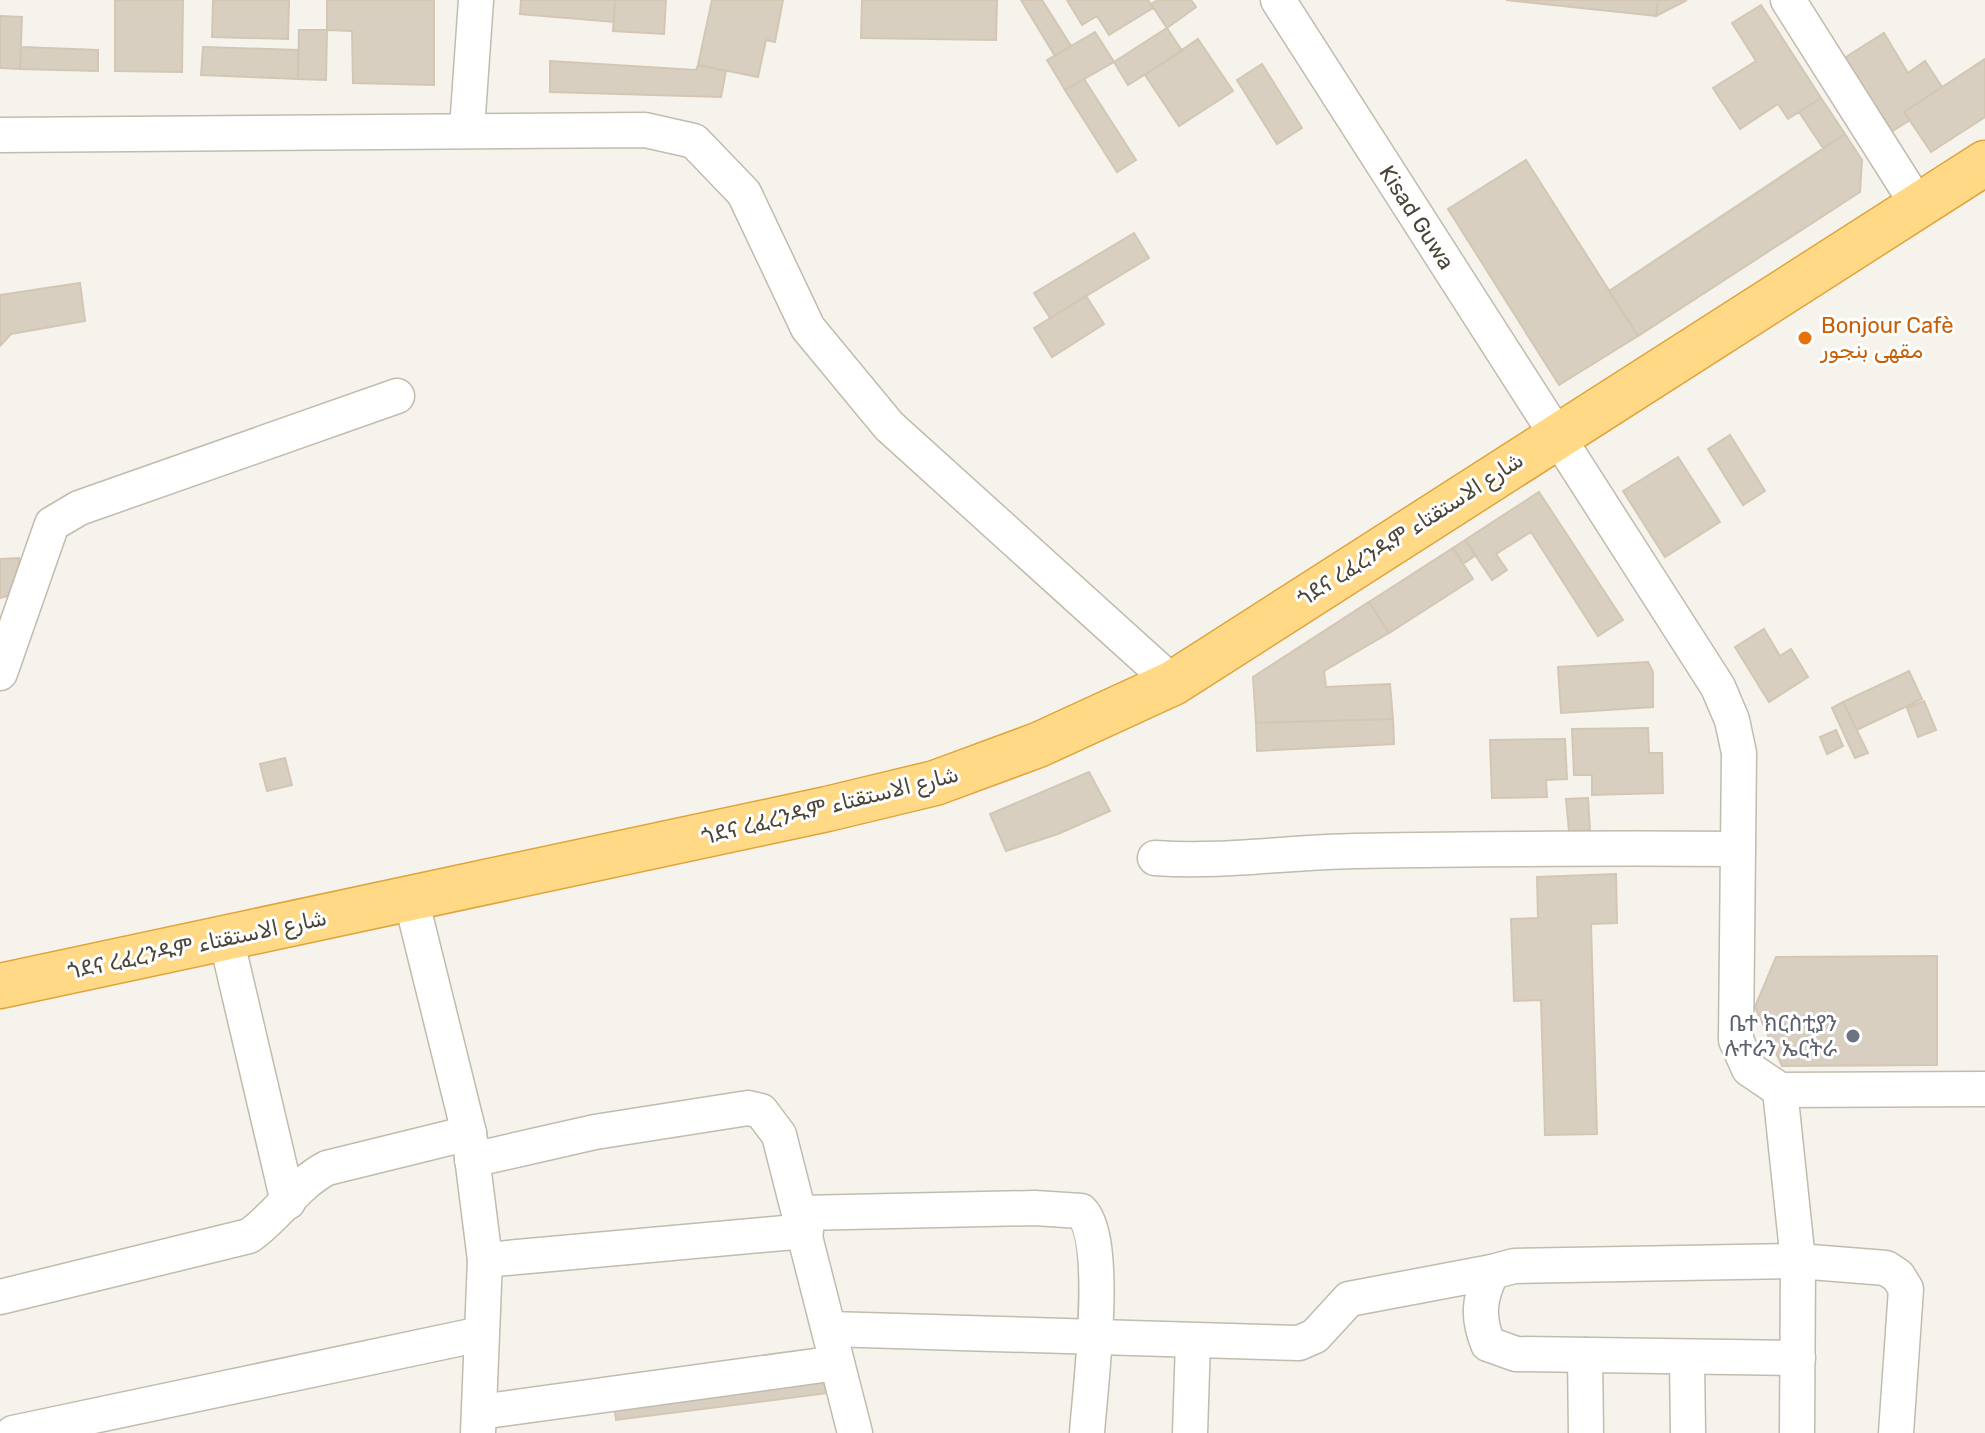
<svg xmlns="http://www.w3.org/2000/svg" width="1985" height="1433" font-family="Rubik,'Noto Naskh Arabic','Noto Sans Ethiopic',sans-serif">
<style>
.building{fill:#d8cfc1;stroke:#d3c7b4;stroke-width:2}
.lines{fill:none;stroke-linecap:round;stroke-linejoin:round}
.minor-casing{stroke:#c2bbae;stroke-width:37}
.trunk-casing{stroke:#e0a43c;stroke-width:47}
.minor{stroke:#fff;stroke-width:34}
.trunk{stroke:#ffd985;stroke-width:44}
.food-dot{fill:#e8710a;stroke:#fff;stroke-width:3}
.worship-dot{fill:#6b7280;stroke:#fff;stroke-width:3}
.labels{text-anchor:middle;stroke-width:6;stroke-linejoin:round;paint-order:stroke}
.street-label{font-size:22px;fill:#4b4439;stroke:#fff}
.food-label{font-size:22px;fill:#c56008;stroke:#fff;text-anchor:start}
.worship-label{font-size:22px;fill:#5b616d;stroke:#fff;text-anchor:end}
</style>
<rect width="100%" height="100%" fill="#f6f3ec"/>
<path class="building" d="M115 0H183L182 72 115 71Z
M213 0H289L288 39 212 37Z
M327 0H434V85L353 83 352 31 327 30Z
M521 0H615L614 22 520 14Z
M615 0H666L664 34 613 31Z
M712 0H783L775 42 766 40 758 77 698 65Z
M862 0H997L996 40 861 38Z
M1021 0H1042L1071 46 1055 56Z
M1067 0H1148L1153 8 1109 35 1097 16 1082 25Z
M1158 0H1191L1196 7 1167 28 1151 4Z
M1506 0H1658L1656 16Z
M1658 0H1687L1656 16Z
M1761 5 1821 98 1788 119 1778 104 1740 129 1713 88 1756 61 1732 23Z
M0 16 22 17 20 69 0 68Z
M1167 28 1182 51 1128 85 1114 62Z
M299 30H327L326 80 298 79Z
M1095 32 1114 62 1065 90 1047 60Z
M1884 33 1908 73 1925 61 1942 87 1904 112 1910 120 1888 134 1838 62Z
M1198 39 1233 91 1179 126 1145 75Z
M21 47 98 50V71L20 69Z
M203 47 298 50V79L201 75Z
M1985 59V117L1931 152 1904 112Z
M550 61 696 70 698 65 726 71 721 97 550 92Z
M1262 64 1302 128 1277 144 1237 80Z
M1084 79 1136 160 1117 172 1065 90Z
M1821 98 1845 134 1823 148 1799 112Z
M1845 134 1862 160 1860 192 1638 336 1609 291Z
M1526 160 1638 336 1559 385 1448 209Z
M1134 233 1149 258 1050 318 1034 293Z
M80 283 85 321 11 334 0 346V295Z
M1086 296 1104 324 1052 357 1034 328Z
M1730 435 1765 491 1743 505 1708 449Z
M1678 457 1720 522 1665 557 1623 491Z
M1539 492 1623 620 1598 636 1531 532 1496 554 1507 570 1492 580 1465 540Z
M1465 540 1476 555 1463 564 1453 548Z
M1453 548 1473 579 1389 633 1369 602Z
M19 558V593L0 598V559Z
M1369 602 1389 633 1324 671 1326 687 1390 684 1393 719 1256 723 1253 677Z
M1764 629 1780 656 1791 649 1808 677 1769 702 1735 647Z
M1648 662 1653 672V707L1561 713 1558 667Z
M1909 671 1922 699 1857 730 1843 702Z
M1924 701 1936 730 1918 737 1907 708Z
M1843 702 1868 753 1855 758 1832 708Z
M1393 719 1394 744 1257 751 1256 723Z
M1648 728 1649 753H1662L1663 793 1592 795V775H1574L1572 729Z
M1836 730 1843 746 1827 754 1820 737Z
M1565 739 1567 779 1546 780 1547 797 1492 798 1490 740Z
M285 758 292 785 267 791 260 764Z
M1089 772 1110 811 1058 834 1006 851 990 814Z
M1588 798 1590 830 1569 831 1566 799Z
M1616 874 1617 923 1591 924 1597 1134 1545 1135 1541 1000 1514 1001 1511 919 1538 918 1537 877Z
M1937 956V1065L1782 1066 1755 1007 1776 957Z
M833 1367 836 1392 616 1420 613 1395Z"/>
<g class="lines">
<defs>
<g id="minor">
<path id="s1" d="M1278 0 1718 687 1732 720 1739 753 1736 1040 1749 1069 1780 1090 1985 1089"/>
<path d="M1788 0 1919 207"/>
<path d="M467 129 476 0"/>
<path d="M0 135 645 130 694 141 744 193 808 328 889 426 1173 683"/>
<path d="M0 673 52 524 79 508 397 396"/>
<path d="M1155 858C1222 863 1288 852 1355 851 1482 849 1609 848 1737 849"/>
<path d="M411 899 469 1133 485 1260 478 1433"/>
<path d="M226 938 288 1202"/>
<path d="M1780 1090 1798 1261 1797 1433"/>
<path d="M472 1160 595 1132 748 1108 761 1111 779 1135 855 1433"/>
<path d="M801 1213 1035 1208 1081 1211C1110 1240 1090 1388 1087 1433"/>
<path d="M485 1260 806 1231"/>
<path d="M0 1297 249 1236C278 1216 296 1184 327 1168L469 1133"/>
<path d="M829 1329 1299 1343 1315 1336 1349 1299 1492 1272"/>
<path d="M1585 1355 1586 1433"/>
<path d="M1798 1358 1516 1354 1488 1344C1477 1317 1479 1298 1492 1272L1514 1266 1798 1261 1886 1268 1898 1276 1906 1289 1896 1433"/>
<path d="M1687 1359 1688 1433"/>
<path d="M480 1412 837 1363"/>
<path d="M13 1433 481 1334"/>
<path d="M1190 1433 1193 1341"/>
</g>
<path id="trunk" d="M0 986 827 809 935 783 1038 745 1173 683 1985 163"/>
</defs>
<use href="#minor" class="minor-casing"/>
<use href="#trunk" class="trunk-casing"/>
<use href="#minor" class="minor"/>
<use href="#trunk" class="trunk"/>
</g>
<circle class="food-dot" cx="1805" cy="338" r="8"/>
<circle class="worship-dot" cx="1853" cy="1036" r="8"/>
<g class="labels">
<g class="street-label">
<text dy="8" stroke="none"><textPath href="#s1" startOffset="258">Kisad Guwa</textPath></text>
<text transform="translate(1410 529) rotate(-33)" y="8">ጎደና ረፈረንዱም شارع الاستقتاء</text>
<text transform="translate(830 805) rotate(-14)" y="8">ጎደና ረፈረንዱም شارع الاستقتاء</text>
<text transform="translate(197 944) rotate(-12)" y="8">ጎደና ረፈረንዱም شارع الاستقتاء</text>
</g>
<g class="food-label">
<text x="1821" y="333">Bonjour Cafè<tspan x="1821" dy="25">مقهى بنجور</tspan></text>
</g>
<g class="worship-label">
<text x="1837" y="1031">ቤተ ክርስቲያን<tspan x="1837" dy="25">ሉተራን ኤርትራ</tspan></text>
</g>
</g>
</svg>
